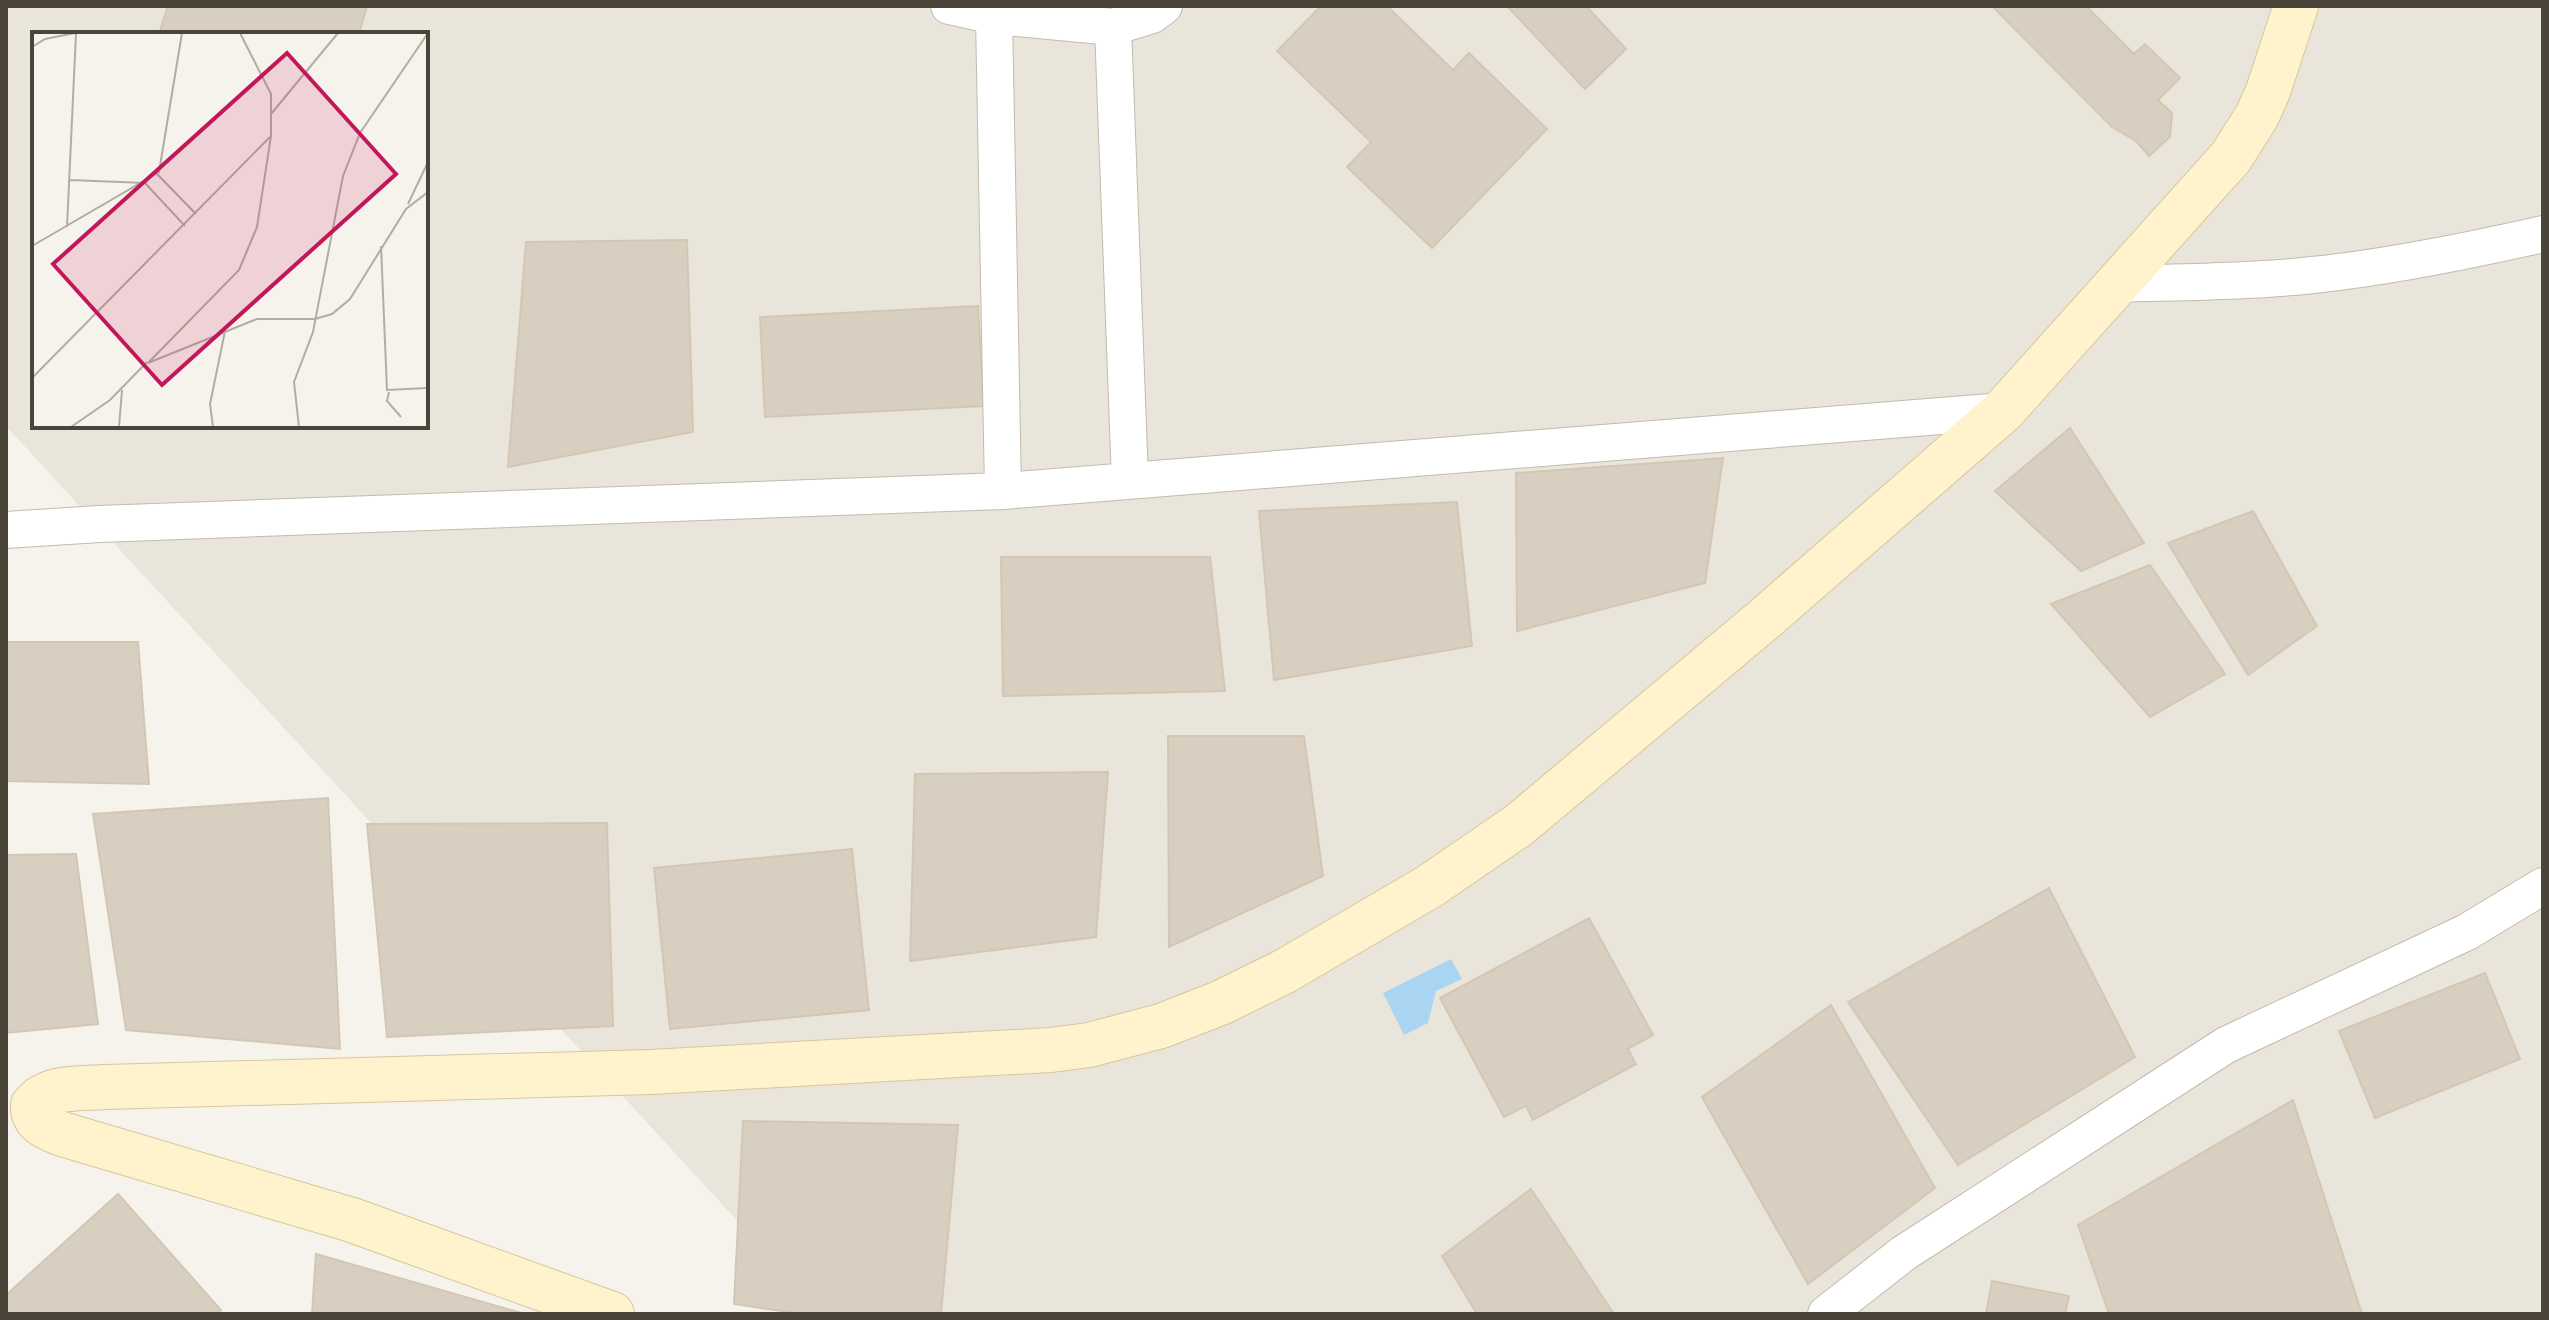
<svg xmlns="http://www.w3.org/2000/svg" width="2549" height="1320" font-family="Roboto,sans-serif">
<style>
.residential{fill:#eae5da;fill-rule:evenodd}
.water{fill:#a9d4f2}
.building{fill:#d8cfc1;stroke:#d3c7b4;stroke-width:2}
.lines{fill:none;stroke-linecap:round;stroke-linejoin:round}
.street-casing{stroke:#c2bbae;stroke-width:38}
.secondary-casing{stroke:#d6c79b;stroke-width:46}
.street{stroke:#fff;stroke-width:36}
.secondary{stroke:#fff3cd;stroke-width:44}
.inset-road{fill:none;stroke:#b2ada4;stroke-width:2}
.view{fill:#c2185b;fill-opacity:0.15;stroke:#c2185b;stroke-width:4}
.inset-edge{fill:none;stroke:#4b4439;stroke-width:4}
</style>
<rect width="100%" height="100%" fill="#f6f3ec"/>
<path class="residential" d="M6 6H2543V1314H823L6 426ZM34 34H426V426H34Z"/>
<path class="water" d="M1451 959 1462 979 1436 991 1428 1023 1404 1035 1383 993Z"/>
<path class="building" d="M168 6H367L359 34H159Z
M1321 6H1387L1453 70 1469 53 1547 129 1432 248 1347 167 1371 142 1277 51Z
M1507 6H1586L1626 49 1585 89Z
M1992 6H2086L2134 54 2145 44 2180 78 2158 100 2172 113 2170 137 2149 156 2136 141 2112 127Z
M687 240 693 432 508 467 526 242Z
M978 306 984 406 765 417 760 317Z
M2070 428 2144 543 2081 571 1995 491Z
M1723 458 1705 583 1517 631 1516 473Z
M1457 502 1472 646 1274 680 1259 511Z
M2253 511 2317 626 2248 675 2168 543Z
M1001 557H1210L1225 691 1003 696Z
M2150 565 2225 674 2150 717 2051 604Z
M6 642H138L149 784 6 781Z
M1168 736H1304L1323 876 1169 947Z
M1108 772 1096 937 910 961 915 774Z
M328 798 340 1049 126 1030 93 814Z
M607 823 613 1026 387 1037 367 824Z
M852 849 869 1010 670 1029 654 868Z
M76 854 98 1024 6 1033V855Z
M2049 888 2135 1057 1958 1165 1848 1002Z
M1589 918 1653 1035 1628 1049 1636 1064 1533 1120 1526 1106 1504 1117 1440 998Z
M2485 973 2520 1059 2375 1118 2339 1031Z
M1831 1005 1935 1188 1808 1284 1702 1097Z
M2293 1100 2362 1314H2109L2078 1225Z
M743 1121 958 1125 941 1314H802L734 1304Z
M1531 1189 1614 1314H1477L1442 1256Z
M118 1194 221 1310 215 1314H6V1295Z
M316 1254 525 1314H312Z
M1992 1281 2069 1296 2065 1314H1986Z"/>
<g class="lines">
<defs>
<path id="street" d="M949 6 994 16 1113 27 1152 15 1164 6
M987 6 994 16 1003 491
M1113 27 1130 480
M2117 284C2183 282 2248 282 2313 275 2390 267 2468 251 2543 234
M6 530 99 524 1003 491 2003 411
M1826 1314 1904 1253 2226 1045 2467 932 2543 886"/>
<path id="secondary" d="M612 1314 352 1220 62 1134C47 1128 32 1123 33 1105 49 1085 81 1089 105 1087L651 1072 1051 1050 1089 1045 1161 1026 1220 1003 1285 971 1430 886 1519 825 1762 621 2003 411 2231 157 2257 116 2268 91 2296 6"/>
</defs>
<use href="#street" class="street-casing"/>
<use href="#secondary" class="secondary-casing"/>
<use href="#street" class="street"/>
<use href="#secondary" class="secondary"/>
</g>
<g transform="translate(32 32)">
<rect width="396" height="396" fill="#f6f3ec"/>
<path class="inset-road" d="M208 1 239 62V104L225 195 207 238 116 331 225 287H283L300 282 318 267 374 177 396 160M0 15 13 7 43 1M239 82 306 1M125 142 164 182M38 148 113 151 153 194M376 172 396 130M35 195 44 1M0 214 127 140 150 1M349 214 355 358 396 356M0 346 238 105M357 360 355 369 369 385M39 395 78 368 115 330M87 395 90 358M181 395 178 372 193 299M267 395 262 350 281 300 311 144 328 101 396 1"/>
<path class="view" d="M255 21 364 142 130 353 21 232Z"/>
<rect width="396" height="396" class="inset-edge"/>
</g>
<rect width="2549" height="1320" fill="none" stroke="#4b4439" stroke-width="16"/>
</svg>
